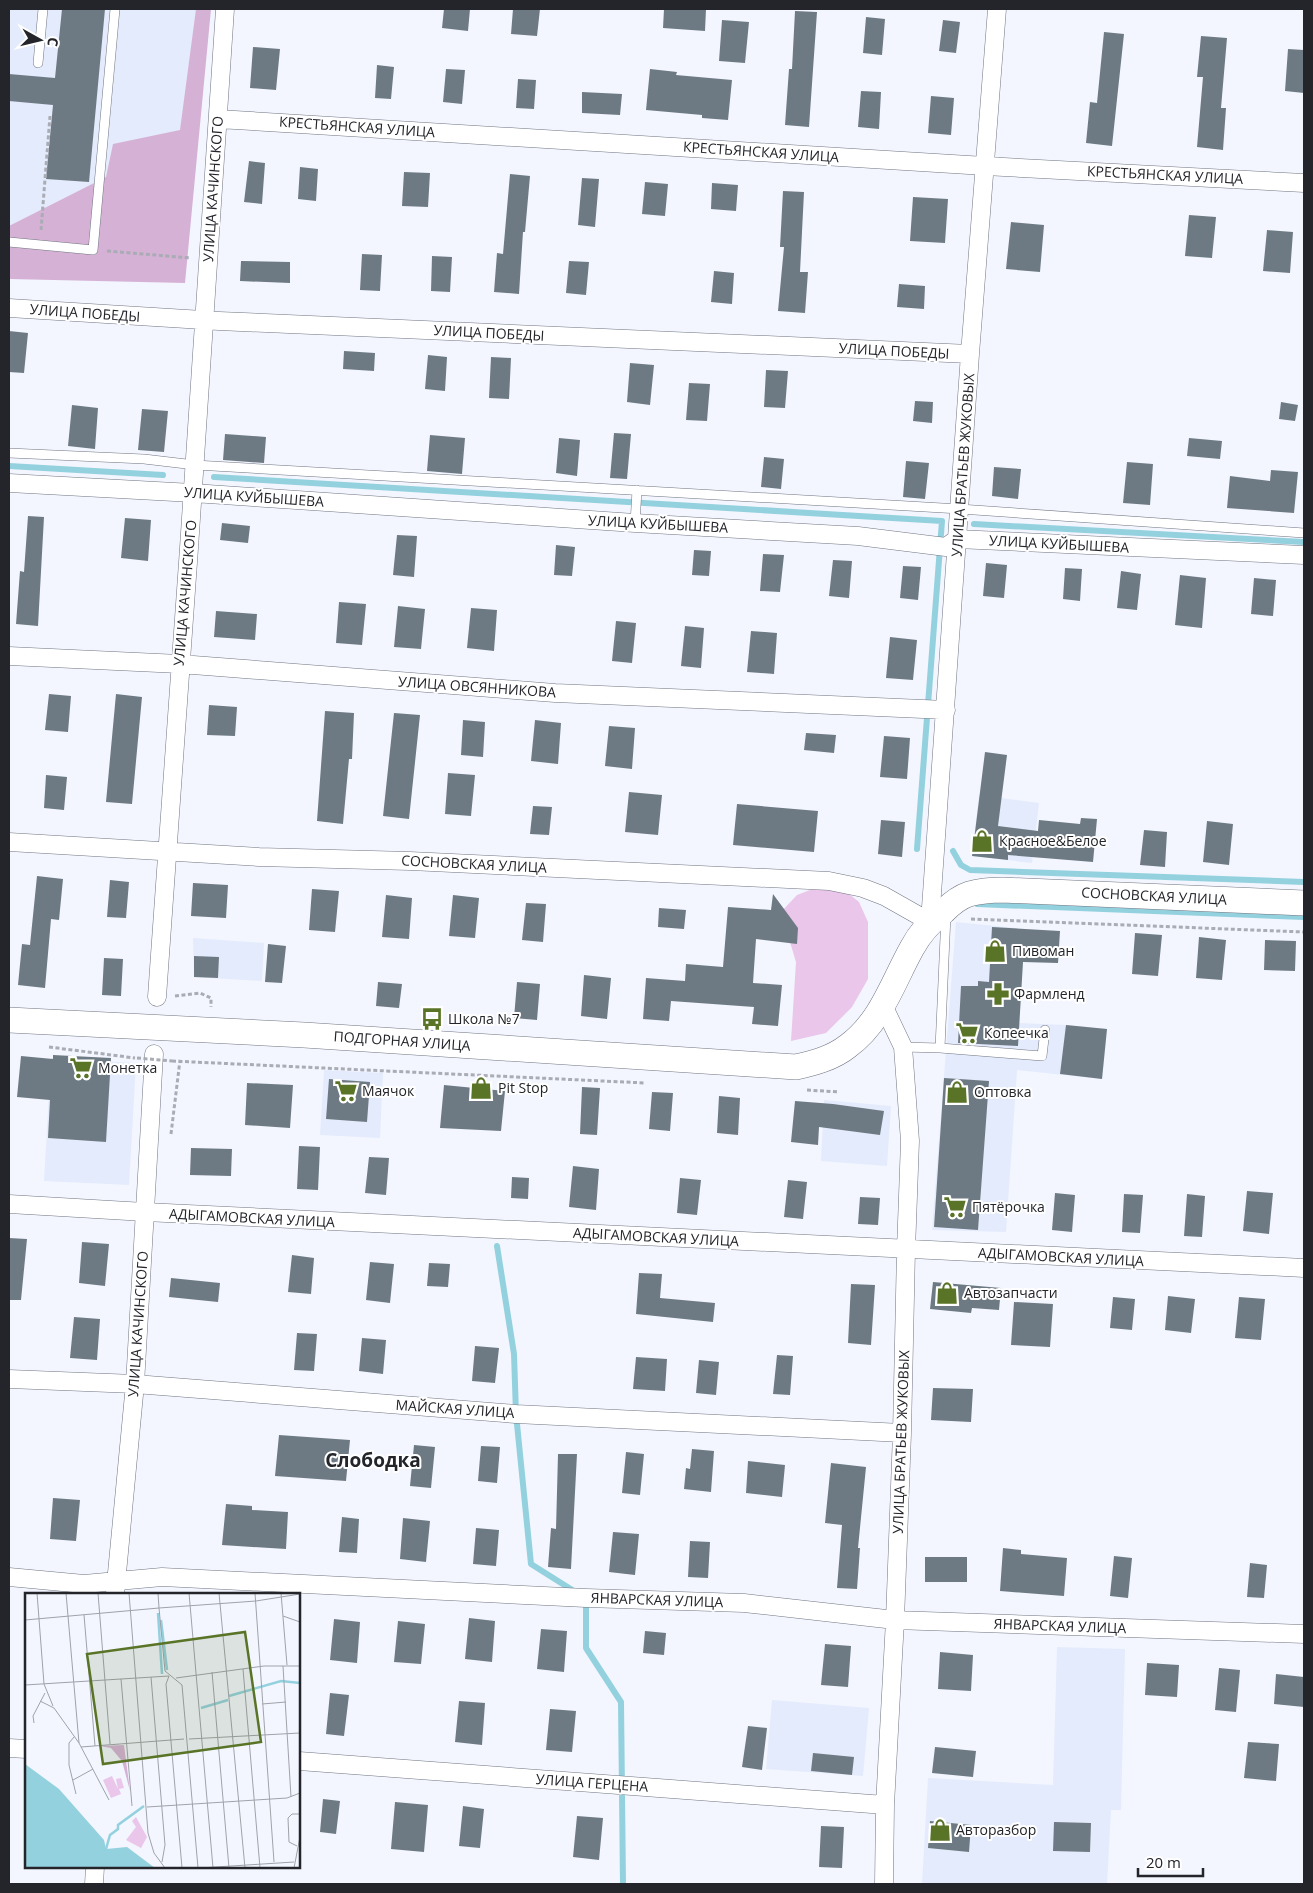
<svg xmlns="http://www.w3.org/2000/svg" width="1313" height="1893" font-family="'Open Sans',sans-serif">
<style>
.built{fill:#e4ebfc}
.green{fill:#eac6ea}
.forest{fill:#d6b1d6}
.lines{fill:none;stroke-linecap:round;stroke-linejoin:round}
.stream{stroke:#94d1de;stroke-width:6}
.building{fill:#6e7a83}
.lane-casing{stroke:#707581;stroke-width:10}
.street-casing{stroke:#707581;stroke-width:19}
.secondary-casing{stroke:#707581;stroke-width:26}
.path{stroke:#a9acb4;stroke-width:3;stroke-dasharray:4 2.5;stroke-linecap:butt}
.lane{stroke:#fff;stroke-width:9}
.street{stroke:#fff;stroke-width:18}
.secondary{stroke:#fff;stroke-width:25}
.path-bridge{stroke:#a9acb4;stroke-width:3;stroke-dasharray:4 2.5;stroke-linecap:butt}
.labels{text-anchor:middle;stroke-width:4;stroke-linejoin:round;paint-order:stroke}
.street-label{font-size:14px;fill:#23252a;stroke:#fff}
.poi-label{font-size:14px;fill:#23252a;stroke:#fff;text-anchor:start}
.district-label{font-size:19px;font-weight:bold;fill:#23252a;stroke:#fff}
.inset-river{fill:none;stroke:#94d1de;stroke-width:2.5}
.inset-road{fill:none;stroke:#a0a2aa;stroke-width:1}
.view{fill:#5a7427;fill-opacity:0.15;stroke:#5a7427;stroke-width:2.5}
.inset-edge{fill:none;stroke:#23252a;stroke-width:2.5}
</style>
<rect width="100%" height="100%" fill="#f3f6ff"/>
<path class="built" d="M9 9H196L172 275 9 257Z
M979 795 1039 803 1032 863 972 856Z
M956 922 1025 929 1019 1023 1066 1025 1107 1029 1102 1079 1017 1070 1006 1232 932 1230Z
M193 938 264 943 262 981 194 977Z
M51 1058 136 1063 129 1185 44 1181Z
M324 1070 383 1073 380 1138 320 1135Z
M824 1100 891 1106 887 1166 821 1161Z
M1057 1647 1125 1649 1121 1810H1111L1107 1884H922L928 1778 1053 1785Z
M772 1700 869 1708 863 1776 766 1769Z"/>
<path class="green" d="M815 888 844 890 859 902 868 922V979L852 1007 826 1033 791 1041 796 962 781 912 797 895Z"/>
<path class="forest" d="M196 9H211L185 283 9 279V226L106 177 113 144 180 130Z"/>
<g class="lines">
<path class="stream" d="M9 466 163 475
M214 477 942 521 917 849
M974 524 1304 542
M953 851 961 865 970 870 1304 882
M977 904 1304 917
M497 1246 514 1354 516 1414 531 1564 577 1593
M586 1600V1648L621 1702 623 1884"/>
</g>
<path class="building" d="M62 9H105L89 182 46 179 53 105 9 101V74L55 78Z
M444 9H470L468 31 442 28Z
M513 9H540L537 36 511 34Z
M664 9H706L705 31 663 28Z
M795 11 817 12 809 127 785 125 789 69H792Z
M866 17 885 19 882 55 863 53Z
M722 20 749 22 745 63 719 61Z
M943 20 960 22 956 53 939 51Z
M1104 32 1124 34 1112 146 1086 143 1090 102 1097 103Z
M1201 36 1227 38 1221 108H1226L1223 150 1197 147 1203 77H1197Z
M253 47 280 49 276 90 250 88Z
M1288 49 1304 50V93L1285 91Z
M377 65 394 67 391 99 375 98Z
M446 69 465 70 462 104 443 102Z
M650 69 677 72 676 75 732 80 728 120 702 118V115L646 110Z
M518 79 536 80 534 109 516 108Z
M861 91 881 92 879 129 858 127Z
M582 92 622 94 620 115 582 113Z
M931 96 954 98 951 135 928 133Z
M249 161 265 163 262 204 244 202Z
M300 167 318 169 316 201 298 199Z
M404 172 430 173 428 207 402 206Z
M510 174 530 176 525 232H523L519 294 494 292 497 253 503 254Z
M582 178 599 179 595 227 578 225Z
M645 182 668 184 665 216 642 214Z
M712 183 738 185 736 211 711 209Z
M783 191 804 192 800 272H808L805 313 778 311 784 247H780Z
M913 197 948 199 945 243 910 241Z
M1189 215 1216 217 1212 258 1185 256Z
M1011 222 1044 225 1040 272 1006 269Z
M1267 230 1293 232 1290 273 1263 271Z
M362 254 382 255 380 291 360 290Z
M432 256 452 257 450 292 431 291Z
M241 261 290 262V283L240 281Z
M569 261 589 262 586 295 566 293Z
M714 271 734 273 732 304 711 302Z
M899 284 925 286 924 309 897 307Z
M9 331 28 333 24 373 9 372Z
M344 351 375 353 374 371 343 369Z
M428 355 447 357 445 391 425 389Z
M491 357 511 358 509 399 489 398Z
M630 363 654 365 650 405 627 402Z
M766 370 788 371 785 408 764 407Z
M689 383 710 384 707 421 686 420Z
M915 401 933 402 932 423 913 421Z
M1281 402 1298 405 1295 421 1279 419Z
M72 405 98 408 95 449 68 446Z
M142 409 168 411 164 452 138 450Z
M614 433 631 434 627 479 610 478Z
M225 434 266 437 264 463 223 460Z
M430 435 465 438 462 474 427 471Z
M559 438 580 440 577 476 556 473Z
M1189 438 1222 441 1220 459 1187 456Z
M764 457 784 459 781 489 761 487Z
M906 461 929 463 925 499 903 497Z
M1127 462 1153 464 1150 505 1123 503Z
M994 467 1021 469 1018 499 992 496Z
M1271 470 1298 472 1294 513 1227 508 1230 476 1270 481Z
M28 516 44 517 38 626 16 624 20 571 24 572Z
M125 518 151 520 148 561 121 558Z
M222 523 250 526 248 543 220 540Z
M397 535 417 536 414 577 393 575Z
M556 545 575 547 572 576 554 575Z
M694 550 711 551 709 576 692 575Z
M763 554 784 555 780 592 760 591Z
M833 560 852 561 849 598 829 596Z
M986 563 1007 565 1004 598 983 596Z
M903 566 921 567 918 600 900 598Z
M1065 568 1082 569 1080 601 1063 599Z
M1121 571 1141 574 1137 610 1117 608Z
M1180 575 1206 578 1202 628 1175 625Z
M1254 578 1276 580 1273 616 1251 614Z
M339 602 366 604 362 645 336 643Z
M398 606 425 609 421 649 394 647Z
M471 608 497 610 494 651 467 648Z
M216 611 257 614 255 640 214 637Z
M616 621 636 623 632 663 612 661Z
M685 626 704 628 701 668 681 666Z
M751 631 777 633 774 674 747 672Z
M890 637 917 640 913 680 886 678Z
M49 694 71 696 68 732 45 730Z
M116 694 142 697 132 804 106 802Z
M209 705 237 707 235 736 207 735Z
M325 711 354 713 352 759H349L343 824 317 821Z
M394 713 420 715 409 819 383 816Z
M463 720 485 722 483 757 461 755Z
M535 720 561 723 558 764 531 761Z
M609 726 635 728 632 769 605 766Z
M806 733 836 735 834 753 804 750Z
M884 736 910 738 907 779 880 777Z
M985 752 1007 755 998 826 1038 831 1039 820 1080 824 1081 818 1097 819 1093 862 1008 855V860L972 856Z
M448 773 475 775 471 816 445 814Z
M46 775 67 777 64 810 44 808Z
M629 792 662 795 658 835 625 832Z
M737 804 818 811 814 852 733 845Z
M533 806 552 807 549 835 530 834Z
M881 820 905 822 902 857 878 854Z
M1207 821 1233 824 1229 865 1203 862Z
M1144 830 1167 832 1165 867 1140 865Z
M37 876 63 879 59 920 51 919 45 988 18 985 22 944 30 945Z
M110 880 129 882 126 918 107 917Z
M193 883 228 885 226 918 191 916Z
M312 889 339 891 335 932 309 930Z
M773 894 798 928 797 944 756 939 753 983 782 985 778 1026 752 1024 754 1007 671 1001 669 1021 643 1019 646 978 685 981 686 964 723 967 728 907 771 910Z
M386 895 412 898 409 939 382 937Z
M453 895 479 898 475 938 449 936Z
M526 903 546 904 543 942 522 940Z
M659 908 686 910 684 929 658 927Z
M992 927 1060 931 1058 963 1023 962 1018 1046 958 1043 961 986H978V981L989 982Z
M1135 933 1162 935 1158 976 1132 974Z
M1199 937 1226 940 1222 980 1196 978Z
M1265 940 1296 941 1295 971 1264 970Z
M268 944 286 946 282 983 265 982Z
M194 956 219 957 218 978 194 977Z
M104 958 123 959 121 996 102 995Z
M584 975 611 978 607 1019 581 1016Z
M378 982 402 984 399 1008 376 1006Z
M517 982 540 984 537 1020 514 1018Z
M1066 1025 1107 1029 1102 1079 1060 1074Z
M53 1055 111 1058 106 1142 48 1138 50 1100 17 1097 21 1056 53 1059Z
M944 1078 989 1081 978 1230 934 1227Z
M329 1079 370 1082 367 1122 326 1119Z
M247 1083 293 1085 290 1128 245 1125Z
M444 1085 505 1091 501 1131 440 1128Z
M582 1087 600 1088 597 1135 580 1134Z
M652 1092 673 1093 670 1131 649 1129Z
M719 1096 740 1098 738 1135 717 1133Z
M795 1101 833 1104 884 1111 880 1135 819 1127 818 1145 791 1142Z
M299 1146 320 1147 318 1190 297 1189Z
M191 1148 232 1149 231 1176 190 1175Z
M369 1157 389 1158 386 1195 365 1193Z
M573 1166 599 1169 596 1210 569 1207Z
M512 1177 529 1178 528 1199 511 1198Z
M680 1178 701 1180 697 1215 677 1213Z
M788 1180 807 1182 803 1219 784 1217Z
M1247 1191 1273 1193 1269 1234 1243 1231Z
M1055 1193 1075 1195 1072 1232 1052 1230Z
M1124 1194 1143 1195 1140 1233 1122 1232Z
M1187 1194 1205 1196 1202 1237 1184 1236Z
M860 1197 880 1198 878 1225 858 1224Z
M9 1238 27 1239 21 1300H9Z
M82 1242 109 1244 105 1286 79 1283Z
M292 1255 314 1258 311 1294 288 1292Z
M370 1262 394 1264 390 1303 366 1300Z
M429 1263 450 1264 448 1287 427 1286Z
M639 1273 662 1274 660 1298 715 1303 713 1322 636 1314Z
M171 1278 220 1283 218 1302 169 1297Z
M933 1282 1001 1288 999 1310 972 1308 971 1313 930 1309Z
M851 1284 875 1285 871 1345 848 1343Z
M1168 1296 1195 1299 1191 1333 1165 1330Z
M1113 1297 1135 1299 1132 1330 1110 1328Z
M1239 1297 1265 1299 1261 1340 1235 1338Z
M1014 1302 1053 1304 1050 1347 1011 1345Z
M74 1317 100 1319 97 1360 70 1358Z
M297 1333 317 1334 314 1371 294 1370Z
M362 1338 386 1340 383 1374 359 1371Z
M475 1346 499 1348 495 1383 472 1381Z
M777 1355 793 1356 790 1395 773 1394Z
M636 1357 667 1359 665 1391 633 1389Z
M699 1360 719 1362 716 1395 696 1393Z
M933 1388 973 1389 971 1422 931 1420Z
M279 1435 350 1440 346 1481 275 1476Z
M414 1445 435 1447 431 1488 410 1486Z
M481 1446 500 1447 497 1483 478 1481Z
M692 1449 714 1451 711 1492 684 1489 686 1468 690 1469Z
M626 1452 644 1454 640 1495 622 1493Z
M558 1454H577L571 1569 548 1567 551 1528 556 1529Z
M748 1461 785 1465 782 1497 746 1493Z
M831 1463 866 1467 858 1548H860L857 1589 837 1588 842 1525 825 1523Z
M53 1498 80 1500 76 1541 50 1539Z
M226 1504 252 1506V1510L288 1512 286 1549 222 1545Z
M342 1517 359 1519 357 1553 339 1552Z
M403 1518 430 1521 426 1562 400 1559Z
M476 1528 499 1530 496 1566 473 1564Z
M613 1532 639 1534 635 1575 609 1572Z
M690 1541 710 1542 708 1578 688 1577Z
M1003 1548 1021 1550V1554L1067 1558 1064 1596 1000 1591Z
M1114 1556 1132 1558 1128 1598 1110 1596Z
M925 1557H967V1582H925Z
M1250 1563 1267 1565 1264 1598 1247 1597Z
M469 1618 495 1621 492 1662 465 1659Z
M334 1619 360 1622 357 1663 330 1660Z
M398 1621 425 1624 421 1664 394 1662Z
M541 1629 567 1631 564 1672 537 1669Z
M645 1631 666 1633 664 1655 643 1653Z
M825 1644 851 1646 848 1687 821 1685Z
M940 1652 973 1655 971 1691 938 1689Z
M1147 1663 1179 1665 1177 1697 1145 1695Z
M1219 1668 1240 1670 1236 1712 1215 1710Z
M1276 1674 1304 1677V1707L1274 1704Z
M330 1693 349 1695 344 1736 326 1734Z
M459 1701 485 1703 482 1745 455 1742Z
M550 1709 576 1711 572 1752 546 1750Z
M748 1726 767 1728 762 1770 742 1767Z
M1248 1742 1279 1744 1276 1781 1244 1778Z
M935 1747 976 1751 973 1777 932 1773Z
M813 1753 854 1757 852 1775 811 1771Z
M323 1799 340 1801 336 1834 320 1832Z
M395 1802 428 1805 424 1852 391 1849Z
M463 1806 484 1809 480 1848 459 1846Z
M577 1816 603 1818 599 1860 573 1857Z
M930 1821 971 1825 969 1852 928 1848Z
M1054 1822 1091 1823 1090 1852 1053 1851Z
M821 1826 844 1827 842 1868 819 1867Z"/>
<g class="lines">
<defs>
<path id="lane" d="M38 63 43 9
M9 242 93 250 115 9
M9 453 144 459 195 465 960 509 1304 533
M635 523 637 490
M903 1047 940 1048 946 915
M940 1048 1042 1056 1045 1030"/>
<path id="street" d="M218 119 985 166 1304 183
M9 308 219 321 970 354
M9 483 193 493 635 523 858 536 946 547 957 539 1304 555
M9 656 180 664 555 693 946 710
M9 842 259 857 410 861 829 881 863 888 884 896 930 922 970 354 997 9
M157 997C181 668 204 338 225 9
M883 1005 903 1047 910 1141 906 1250 902 1433 895 1620 885 1805 884 1884
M9 1204 145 1212 1304 1268
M9 1379 135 1384 516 1414 902 1433
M9 1577 84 1584 162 1577 586 1598 744 1603 895 1620 1304 1634
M115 1594 135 1384 154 1054
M9 1748 26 1749
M299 1761 885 1805
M94 1884 95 1867"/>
<path id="secondary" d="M9 1020 304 1035 796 1067C814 1063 833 1058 848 1046 881 1022 893 982 912 948 920 933 931 921 944 911 951 904 960 897 969 894 980 891 992 890 1003 890L1304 903"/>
</defs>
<use href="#lane" class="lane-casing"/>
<use href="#street" class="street-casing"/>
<use href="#secondary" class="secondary-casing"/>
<path class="path" d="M41 230 50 116
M107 251 191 258
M971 919 1304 932
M175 996 200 993 211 998V1007
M49 1047 135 1058
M172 1061 646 1083
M807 1090 839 1092
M171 1134 180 1060"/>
<use href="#lane" class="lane"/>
<use href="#street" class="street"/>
<use href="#secondary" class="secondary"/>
<path class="path-bridge" d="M137 1058 172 1061"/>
</g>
<defs>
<symbol id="shop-bare" viewBox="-9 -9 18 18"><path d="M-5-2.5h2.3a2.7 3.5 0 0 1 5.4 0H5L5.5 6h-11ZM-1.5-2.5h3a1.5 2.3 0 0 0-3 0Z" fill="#5a7427" stroke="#fff" stroke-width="2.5" paint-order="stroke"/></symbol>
<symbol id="pharmacy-bare" viewBox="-9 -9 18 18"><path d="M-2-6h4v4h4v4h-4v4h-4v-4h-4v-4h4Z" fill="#5a7427" stroke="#fff" stroke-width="2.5" paint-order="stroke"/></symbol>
<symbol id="bus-bare" viewBox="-9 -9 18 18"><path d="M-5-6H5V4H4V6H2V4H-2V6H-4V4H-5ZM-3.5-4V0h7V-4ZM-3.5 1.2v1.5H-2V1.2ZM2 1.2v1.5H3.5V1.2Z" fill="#5a7427" stroke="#fff" stroke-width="2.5" paint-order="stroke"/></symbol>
<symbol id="supermarket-bare" viewBox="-9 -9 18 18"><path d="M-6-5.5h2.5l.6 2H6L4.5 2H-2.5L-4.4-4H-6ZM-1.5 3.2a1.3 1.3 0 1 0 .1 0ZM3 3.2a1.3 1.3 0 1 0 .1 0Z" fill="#5a7427" stroke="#fff" stroke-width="2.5" paint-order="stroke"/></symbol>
</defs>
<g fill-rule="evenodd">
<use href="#shop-bare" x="966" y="825" width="32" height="32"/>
<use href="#shop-bare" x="979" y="935" width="32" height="32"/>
<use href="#pharmacy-bare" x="982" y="978" width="32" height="32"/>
<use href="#bus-bare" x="416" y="1003" width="32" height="32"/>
<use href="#supermarket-bare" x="951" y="1017" width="32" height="32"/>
<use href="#supermarket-bare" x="65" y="1052" width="32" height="32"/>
<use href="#shop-bare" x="465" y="1072" width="32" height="32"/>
<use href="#supermarket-bare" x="330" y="1075" width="32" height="32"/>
<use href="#shop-bare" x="941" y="1076" width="32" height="32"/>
<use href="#supermarket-bare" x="939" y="1191" width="32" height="32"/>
<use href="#shop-bare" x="931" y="1277" width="32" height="32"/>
<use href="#shop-bare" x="924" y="1814" width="32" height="32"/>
</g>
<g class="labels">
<g class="street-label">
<text transform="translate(357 127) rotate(4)" y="5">КРЕСТЬЯНСКАЯ УЛИЦА</text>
<text transform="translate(761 152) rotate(4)" y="5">КРЕСТЬЯНСКАЯ УЛИЦА</text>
<text transform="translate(1165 175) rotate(3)" y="5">КРЕСТЬЯНСКАЯ УЛИЦА</text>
<text transform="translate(213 189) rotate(-86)" y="5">УЛИЦА КАЧИНСКОГО</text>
<text transform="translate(85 313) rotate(4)" y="5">УЛИЦА ПОБЕДЫ</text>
<text transform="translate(489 333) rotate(3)" y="5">УЛИЦА ПОБЕДЫ</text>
<text transform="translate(894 351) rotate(3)" y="5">УЛИЦА ПОБЕДЫ</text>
<text transform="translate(963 465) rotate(-86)" y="5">УЛИЦА БРАТЬЕВ ЖУКОВЫХ</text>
<text transform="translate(254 497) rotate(4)" y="5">УЛИЦА КУЙБЫШЕВА</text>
<text transform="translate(658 524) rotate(3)" y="5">УЛИЦА КУЙБЫШЕВА</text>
<text transform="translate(1059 544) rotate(3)" y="5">УЛИЦА КУЙБЫШЕВА</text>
<text transform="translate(185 593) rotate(-85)" y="5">УЛИЦА КАЧИНСКОГО</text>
<text transform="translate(477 687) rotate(4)" y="5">УЛИЦА ОВСЯННИКОВА</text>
<text transform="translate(474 864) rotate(3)" y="5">СОСНОВСКАЯ УЛИЦА</text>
<text transform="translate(1154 896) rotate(3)" y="5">СОСНОВСКАЯ УЛИЦА</text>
<text transform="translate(402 1041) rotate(4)" y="5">ПОДГОРНАЯ УЛИЦА</text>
<text transform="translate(252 1218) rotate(3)" y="5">АДЫГАМОВСКАЯ УЛИЦА</text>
<text transform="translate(656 1237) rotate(3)" y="5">АДЫГАМОВСКАЯ УЛИЦА</text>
<text transform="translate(1061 1257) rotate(3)" y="5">АДЫГАМОВСКАЯ УЛИЦА</text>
<text transform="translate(138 1324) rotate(-86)" y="5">УЛИЦА КАЧИНСКОГО</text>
<text transform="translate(455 1409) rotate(4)" y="5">МАЙСКАЯ УЛИЦА</text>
<text transform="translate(901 1442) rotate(-88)" y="5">УЛИЦА БРАТЬЕВ ЖУКОВЫХ</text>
<text transform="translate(657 1600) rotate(2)" y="5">ЯНВАРСКАЯ УЛИЦА</text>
<text transform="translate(1060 1626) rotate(2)" y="5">ЯНВАРСКАЯ УЛИЦА</text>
<text transform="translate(592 1783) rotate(4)" y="5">УЛИЦА ГЕРЦЕНА</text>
</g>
<g class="poi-label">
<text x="999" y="846">Красное&amp;Белое</text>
<text x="1012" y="956">Пивоман</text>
<text x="1014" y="999">Фармленд</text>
<text x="448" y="1024">Школа №7</text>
<text x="984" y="1038">Копеечка</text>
<text x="98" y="1073">Монетка</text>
<text x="498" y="1093">Pit Stop</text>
<text x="362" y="1096">Маячок</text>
<text x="974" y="1097">Оптовка</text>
<text x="972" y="1212">Пятёрочка</text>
<text x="964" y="1298">Автозапчасти</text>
<text x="956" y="1835">Авторазбор</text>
</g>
<g class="district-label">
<text x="373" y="1467">Слободка</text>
</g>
</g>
<g transform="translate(25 1593)">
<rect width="275" height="275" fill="#f3f6ff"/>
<path d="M87 183 93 196 91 186 96 185 99 195 94 196 96 201 86 205 78 187ZM111 224 122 244 116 255 101 247 111 234 107 228Z" fill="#eac6ea"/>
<path d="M99 152 105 198 97 168 86 155 75 153Z" fill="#d6b1d6"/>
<path d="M0 171 34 196 79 247 81 256 102 254 130 275H0Z" fill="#94d1de"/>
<path class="inset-river" d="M133 20 137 81M136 27 142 77M204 103 256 88 275 90M176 115 203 107M81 256 85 242 93 236V232L119 213"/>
<path class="inset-road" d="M12 0 19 91 28 113M41 0 54 150M73 0 85 151M104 0 123 240 129 260 140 275M164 0 188 275M194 0 220 275M230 0 249 269M256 0 262 72M59 22 70 153M258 23 275 29M0 27 134 15 133 0M258 73 266 204M218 76 235 275M187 79 204 275M126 84 140 252 137 269M151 85 239 73H275M96 86 107 213M0 92 144 83 141 91 157 275M15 108 29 115 54 150 84 207M237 111 261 109M9 130 8 123 20 100M49 144 44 150V172L51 201M164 146 275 140M56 154 159 146M48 187 68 176M122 214 262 205 275 200M272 253 264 249 263 225 267 221H275M173 275 157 92 140 78 134 15 231 8 275 1M175 275 269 269M269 275 275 244"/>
<path class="view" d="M220 39 236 149 78 171 62 61Z"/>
<rect width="275" height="275" class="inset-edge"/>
</g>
<rect width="1313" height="1893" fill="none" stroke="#23252a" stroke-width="20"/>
<g transform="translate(40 40) rotate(98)" stroke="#ffffff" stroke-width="4" paint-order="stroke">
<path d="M0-4L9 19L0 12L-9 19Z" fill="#23252a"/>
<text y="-8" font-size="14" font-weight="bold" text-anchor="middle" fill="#23252a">С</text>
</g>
<path d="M1138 1868v8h65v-8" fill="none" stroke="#23252a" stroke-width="2.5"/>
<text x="1146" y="1868" font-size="15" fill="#23252a" stroke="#ffffff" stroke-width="4" paint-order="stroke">20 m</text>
</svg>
